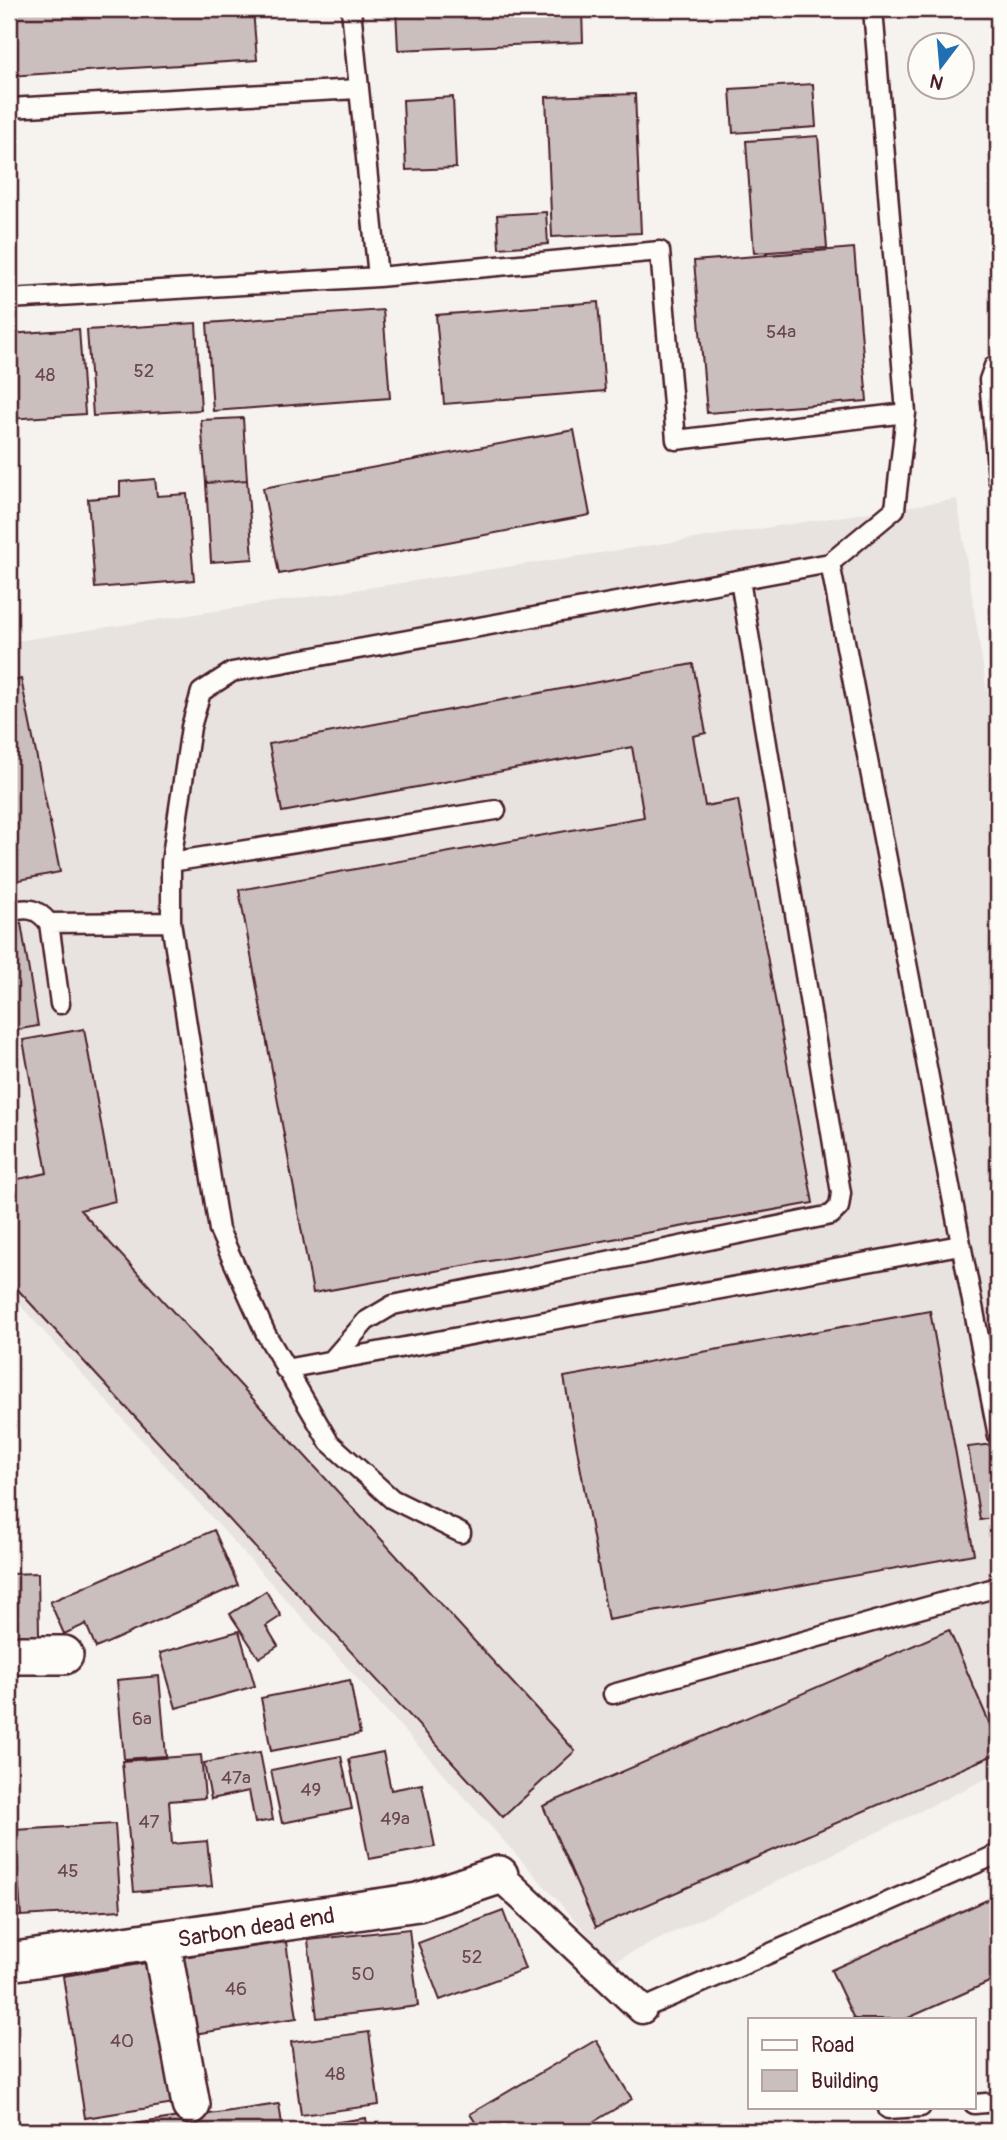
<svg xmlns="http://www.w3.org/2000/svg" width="1007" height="2140" font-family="Pangolin,sans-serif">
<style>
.built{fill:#e9e3e0}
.building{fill:#cbbfbe;stroke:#4a1f2b;stroke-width:2}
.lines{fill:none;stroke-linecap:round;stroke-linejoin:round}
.service-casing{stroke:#4a1f2b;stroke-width:23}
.pedestrian-casing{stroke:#4a1f2b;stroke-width:33}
.minor-casing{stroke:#4a1f2b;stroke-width:42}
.service{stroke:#fdfcf7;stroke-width:18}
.pedestrian{stroke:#fdfcf7;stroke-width:28}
.minor{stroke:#fdfcf7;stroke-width:37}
.labels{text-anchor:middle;stroke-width:6;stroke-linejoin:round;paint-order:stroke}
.number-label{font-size:19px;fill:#6a4750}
.street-label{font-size:23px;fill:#4a1f2b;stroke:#fdfcf7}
</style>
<rect width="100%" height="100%" fill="#f6f3ef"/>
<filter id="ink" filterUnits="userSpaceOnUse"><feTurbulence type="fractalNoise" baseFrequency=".0143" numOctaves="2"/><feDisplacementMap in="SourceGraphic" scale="14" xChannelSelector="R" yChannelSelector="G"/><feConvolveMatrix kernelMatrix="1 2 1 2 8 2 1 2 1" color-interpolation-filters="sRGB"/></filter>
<g filter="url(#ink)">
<path class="built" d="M957 499 998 762V1773L613 1962 9 1293V642Z"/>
<path class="building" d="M9 9H253L257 60 9 76Z
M396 9H626L582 11 583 42 398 50Z
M813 84 816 127 733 133 730 89Z
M635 94 641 233 552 237 546 97Z
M453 97 456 168 406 170 403 100Z
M818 136 827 248 754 253 746 141Z
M546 212 548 244 499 248 497 215Z
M854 248 867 401 707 413 694 261Z
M598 302 605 391 444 404 436 315Z
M383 310 390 398 213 411 207 323Z
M196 323 201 410 93 416 87 330Z
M79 329 85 414 9 419V334Z
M243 418 247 480 206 483 201 420Z
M574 430 590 515 279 574 263 488Z
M155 479 157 496 187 494 194 580 95 588 88 499 120 496V482Z
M247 480 253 559 211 562 206 483Z
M693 664 706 733 693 736 705 806 738 800 813 1203 313 1293 239 890 644 817 632 747 282 812 269 744Z
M21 679 60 872 9 882V682Z
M21 923 38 1026 9 1031V925Z
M84 1029 115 1201 80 1210 575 1751 503 1817 9 1280V1181L47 1173 23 1040Z
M930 1311 974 1554 608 1620 564 1377Z
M993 1444 998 1476V1517L980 1520 968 1447Z
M214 1530 238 1585 96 1648 86 1624 64 1634 50 1602Z
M38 1573 39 1635 9 1636V1574Z
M266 1591 281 1616 266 1626 278 1646 259 1658 230 1614Z
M949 1630 998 1743V1753L596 1927 543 1806Z
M239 1631 255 1686 176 1708 160 1653Z
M159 1676 166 1756 124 1759 117 1680Z
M350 1680 360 1734 271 1751 261 1698Z
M260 1752 273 1820 255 1823 249 1791 211 1799 204 1763Z
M383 1752 391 1790 422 1784 435 1847 369 1859 349 1759Z
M201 1755 205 1798 169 1801 172 1844 207 1841 212 1886 134 1892 122 1761Z
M341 1756 352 1809 282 1823 271 1770Z
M115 1824 121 1910 21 1916 15 1830Z
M15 1830 21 1916 9 1917V1831Z
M998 1895V1978L906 2019H854L831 1970Z
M503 1911 525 1969 440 2000 418 1943Z
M409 1929 418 2006 317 2018 308 1940Z
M286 1942 297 2018 187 2035 175 1958Z
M159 1961 181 2103 85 2118 63 1976Z
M369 2032 379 2105 301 2115 291 2042Z
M596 2040 632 2099 578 2131H481L470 2114Z
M279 2104 283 2131H197L195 2116Z
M186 2116 188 2131H90Z
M366 2118 368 2131H317V2125Z"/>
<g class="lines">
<defs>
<path id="service" d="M351 9 378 277
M9 108 358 89
M9 299 378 277 660 251 676 440 906 413 873 9
M998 363 994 366 989 380 998 479
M906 413 895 509 830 563 998 1436
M171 862 496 810
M9 911C28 908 36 907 49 923
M60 1004 49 923 171 922
M332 1360 366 1321 393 1305 831 1215 839 1207 841 1193 740 580
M285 1369 960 1245
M461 1533 392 1499 329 1442 266 1334 219 1230 171 922V862L191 727 201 692 232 672 830 563
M613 1694 998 1587
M642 2009 998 1854
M974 2104 998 2102
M888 2109 921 2107"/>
<path id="pedestrian" d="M499 1875 642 2009"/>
<path id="minor" d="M9 1655H64
M161 1941 191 2105
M9 1962 418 1902 499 1875"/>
</defs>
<use href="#service" class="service-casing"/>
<use href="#pedestrian" class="pedestrian-casing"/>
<use href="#minor" class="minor-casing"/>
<use href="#service" class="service"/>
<use href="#pedestrian" class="pedestrian"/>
<use href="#minor" class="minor"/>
</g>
</g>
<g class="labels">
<g class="number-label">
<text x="781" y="338">54a</text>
<text x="144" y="377">52</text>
<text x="45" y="381">48</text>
<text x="142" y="1725">6a</text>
<text x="236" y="1784">47a</text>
<text x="311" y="1796">49</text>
<text x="395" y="1825">49a</text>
<text x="149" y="1828">47</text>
<text x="68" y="1877">45</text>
<text x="472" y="1963">52</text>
<text x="363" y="1980">50</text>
<text x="236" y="1995">46</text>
<text x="122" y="2047">40</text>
<text x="335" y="2080">48</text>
</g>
<g class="street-label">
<text transform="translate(256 1927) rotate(-9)" y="8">Sarbon dead end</text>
</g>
</g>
<rect width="1007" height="2140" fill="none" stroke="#fdfcf7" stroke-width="35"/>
<rect x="18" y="18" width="972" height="2105" fill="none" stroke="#4a1f2b" stroke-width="2.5" filter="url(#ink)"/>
<rect x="748" y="2018" width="228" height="91" fill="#fdfcf7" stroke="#b5a4a5" stroke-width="2"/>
<rect x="762" y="2040" width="35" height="10" fill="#fdfcf7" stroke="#b5a4a5" stroke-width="2"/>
<text x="811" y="2052" font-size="21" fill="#4a1f2b">Road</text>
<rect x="762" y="2070" width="35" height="21" fill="#cbbfbe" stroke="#b5a4a5" stroke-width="2"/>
<text x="811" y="2088" font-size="21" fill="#4a1f2b">Building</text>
<g transform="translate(941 66) rotate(196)"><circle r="33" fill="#fdfcf7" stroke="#b5a4a5" stroke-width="2"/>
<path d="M0-5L12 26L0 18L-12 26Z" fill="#1f6fb2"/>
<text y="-10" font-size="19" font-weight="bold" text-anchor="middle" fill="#4a1f2b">N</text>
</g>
</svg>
